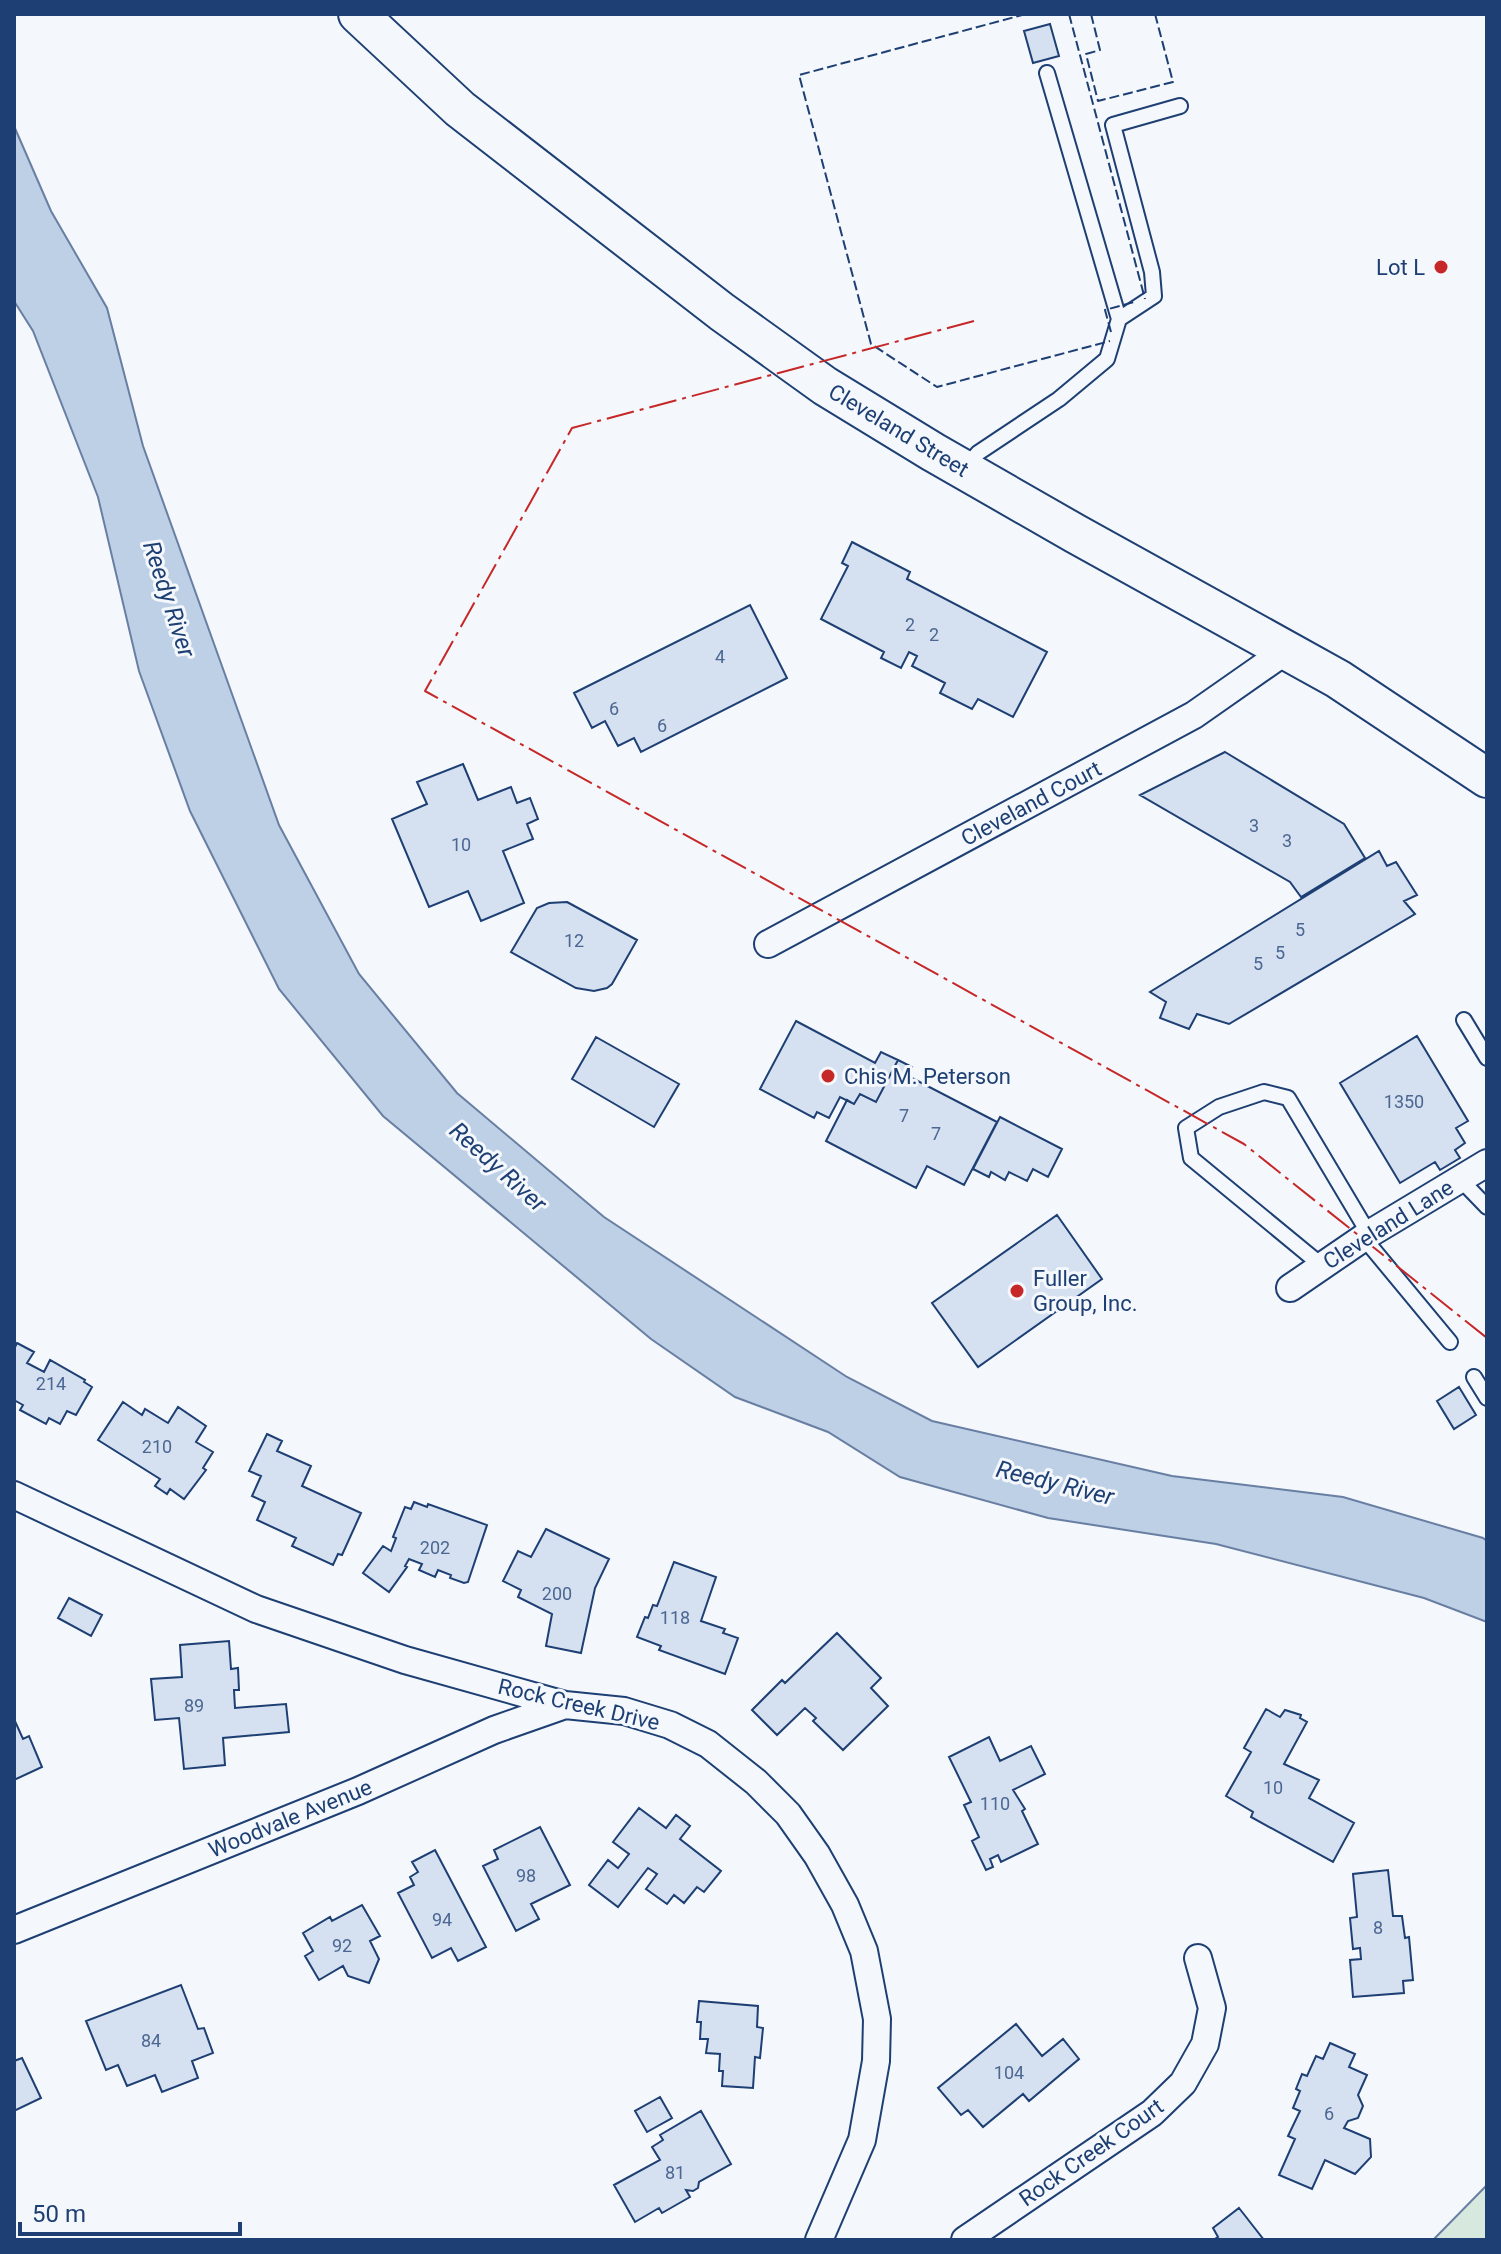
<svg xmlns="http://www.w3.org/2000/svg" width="1501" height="2254" font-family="Roboto,sans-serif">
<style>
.green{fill:#d7e8df;stroke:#687fa3;stroke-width:2}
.water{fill:#bed0e5;stroke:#687fa3;stroke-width:2}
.building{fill:#d5e0f0;stroke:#1d3f73;stroke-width:2}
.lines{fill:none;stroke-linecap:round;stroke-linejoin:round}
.lane-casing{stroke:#1d3f73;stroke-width:18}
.street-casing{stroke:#1d3f73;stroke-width:30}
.secondary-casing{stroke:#1d3f73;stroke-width:42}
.lane{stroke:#f4f7fb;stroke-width:14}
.street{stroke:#f4f7fb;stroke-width:26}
.secondary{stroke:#f4f7fb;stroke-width:38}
.fence{stroke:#1d3f73;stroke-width:2;stroke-dasharray:10 4;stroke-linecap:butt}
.power{stroke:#c62828;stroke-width:2;stroke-dasharray:28 6 4 6;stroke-linecap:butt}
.poi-dot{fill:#c62828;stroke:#f4f7fb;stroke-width:3}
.labels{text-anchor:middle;stroke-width:6;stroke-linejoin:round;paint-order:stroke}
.number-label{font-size:18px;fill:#4b6792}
.poi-label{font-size:22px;fill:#1d3f73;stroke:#f4f7fb;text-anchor:start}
.street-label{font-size:22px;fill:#1d3f73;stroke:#f4f7fb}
.water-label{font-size:24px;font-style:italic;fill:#1d3f73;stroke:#f4f7fb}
</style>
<rect width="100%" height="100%" fill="#f4f7fb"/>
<path class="green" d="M1487 2185V2240H1433Z"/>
<path class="water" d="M14 126 51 211 107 308 143 446 279 825 359 974 457 1093 604 1217 847 1377 932 1421 1172 1476 1343 1497 1483 1538 1487 1541V1622L1424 1598 1216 1544 1048 1518 900 1477 828 1432 735 1397 651 1339 383 1116 279 989 190 811 139 671 98 497 33 331 14 301Z"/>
<path class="building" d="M1050 24 1059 56 1033 63 1024 31Z
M852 542 910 572 907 579 1047 652 1013 717 978 699 972 709 940 693 945 683 912 666 917 656 909 652 901 668 881 658 884 652 821 619 848 566 842 563Z
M750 605 787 678 641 752 634 738 618 746 605 721 592 728 574 693Z
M1225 752 1344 824 1365 858 1301 897 1290 882 1140 795Z
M463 764 478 800 511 787 517 803 530 798 538 819 527 824 533 839 503 851 524 903 481 921 468 891 429 907 392 819 427 804 417 782Z
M1379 851 1387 866 1396 862 1417 895 1404 901 1415 914 1229 1024 1197 1014 1189 1029 1160 1018 1166 1002 1150 992Z
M567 902 637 940 612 984 607 988 594 991 576 988 511 952 537 908 549 903Z
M796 1021 875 1063 881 1052 898 1060 876 1102 860 1094 854 1104 840 1097 829 1118 817 1112 814 1118 760 1089Z
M1417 1036 1468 1121 1456 1128 1465 1143 1455 1150 1460 1158 1440 1170 1435 1162 1400 1183 1340 1083Z
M596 1037 679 1084 654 1127 572 1079Z
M898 1060 912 1067 908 1076 997 1122 964 1185 927 1166 916 1188 826 1141 847 1100 854 1104 860 1094 876 1102Z
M1000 1117 1062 1149 1048 1177 1033 1169 1027 1181 1009 1172 1005 1180 991 1172 989 1177 973 1169Z
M1057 1215 1102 1279 978 1367 932 1303Z
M17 1343 34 1352 27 1363 44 1372 50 1360 85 1380 84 1382 92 1387 76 1415 67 1411 60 1424 49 1418 46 1424 20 1410 23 1405 14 1400V1349Z
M1459 1387 1476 1415 1454 1429 1437 1401Z
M123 1402 142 1415 145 1409 168 1423 178 1407 206 1426 196 1442 213 1452 203 1468 206 1470 184 1499 170 1489 167 1494 155 1486 160 1479 98 1440Z
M267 1434 282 1441 277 1451 311 1466 302 1486 361 1513 342 1555 338 1554 333 1565 292 1546 296 1538 257 1520 265 1502 252 1496 261 1476 249 1471Z
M414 1502 427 1507 428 1504 487 1525 468 1582 464 1583 450 1578 451 1575 438 1570 435 1577 419 1570 422 1564 409 1559 405 1566 407 1567 389 1592 363 1573 383 1546 391 1551 396 1538 393 1537 405 1507 411 1509Z
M546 1529 609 1559 595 1588 581 1653 546 1646 552 1614 518 1597 521 1590 503 1581 518 1551 531 1557Z
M674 1562 716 1577 701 1621 725 1629 723 1633 738 1638 725 1674 659 1650 661 1646 637 1637 645 1617 648 1618 653 1605 657 1606Z
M69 1598 102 1615 91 1636 58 1618Z
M837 1633 881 1678 871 1688 888 1706 843 1750 813 1721 816 1718 805 1708 777 1735 752 1710 782 1680 785 1683Z
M229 1641 231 1669 238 1668 239 1690H234L235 1708 286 1704 289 1732 223 1738 225 1765 184 1769 179 1718 155 1720 151 1679 182 1677 180 1645Z
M1266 1709 1280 1717 1285 1710 1301 1715 1300 1718 1307 1722 1284 1764 1319 1780 1309 1798 1354 1823 1333 1862 1251 1817 1253 1812 1226 1796 1251 1752 1244 1748Z
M14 1719 23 1739 29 1736 42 1767 14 1780Z
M989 1737 1000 1761 1031 1746 1045 1774 1013 1790 1025 1809 1022 1811 1038 1844 1001 1862 998 1855 990 1859 993 1867 986 1870 972 1841 979 1837 964 1805 971 1802 949 1757Z
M639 1808 666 1828 676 1815 690 1826 680 1839 721 1871 704 1892 697 1887 684 1903 674 1895 667 1904 646 1889 657 1874 648 1868 618 1907 589 1885 608 1860 618 1868 629 1854 613 1842Z
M540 1827 570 1885 531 1904 539 1919 516 1931 483 1866 498 1859 494 1850Z
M435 1850 486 1947 458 1961 451 1948 432 1958 398 1893 414 1885 410 1877 418 1872 412 1862Z
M1388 1870 1393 1916H1402L1405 1938 1409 1937 1413 1980 1403 1981 1404 1993 1353 1997 1350 1960 1361 1959 1360 1948 1353 1949 1350 1918 1357 1917 1353 1874Z
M362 1905 380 1936 370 1941 379 1959 369 1983 348 1976 343 1966 319 1980 305 1956 313 1951 303 1933 330 1917 332 1921Z
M181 1985 198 2029 204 2028 213 2053 192 2061 198 2078 162 2092 155 2075 127 2086 118 2065 106 2070 86 2021Z
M699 2001 758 2006 757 2027 763 2028 760 2058 755 2057 753 2088 722 2086 723 2071H719L720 2054 706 2053 708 2039H700L701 2022H697Z
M1016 2024 1042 2056 1063 2039 1079 2059 1029 2101 1023 2094 983 2127 968 2110 961 2115 938 2088Z
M1330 2043 1355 2054 1349 2067 1367 2075 1358 2095 1363 2106 1358 2118 1348 2121 1344 2128 1370 2139 1371 2157 1355 2174 1325 2160 1312 2189 1279 2175 1295 2139 1288 2136 1300 2111 1293 2108 1300 2091 1296 2089 1302 2074 1307 2076 1316 2056 1323 2059Z
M22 2058 41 2098 14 2111V2061Z
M660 2097 672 2118 647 2132 635 2111Z
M701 2111 731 2164 699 2182 698 2188 693 2191 686 2190 690 2197 662 2213 659 2208 635 2222 614 2185 660 2160 652 2147 663 2140 660 2135Z
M1239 2208 1264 2240H1213L1218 2237 1213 2228Z"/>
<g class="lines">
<defs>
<path id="lane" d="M1119 319 1154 296 1152 272 1113 125 1180 106
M966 467 978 453 1059 399 1107 359 1119 319 1047 73
M1464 1020 1487 1058
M1460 1179 1487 1207
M1363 1237 1450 1342
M1321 1265 1191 1158 1186 1128 1219 1107 1264 1092 1288 1098 1369 1234
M1474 1377 1487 1398"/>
<path id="street" d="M768 944 1194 715 1287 650
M1290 1288 1369 1234 1487 1163
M14 1495 256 1609 405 1660 565 1705 624 1711 670 1725 708 1744 756 1782 788 1814 817 1855 845 1905 864 1951 877 2019 876 2061 862 2140 819 2240
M14 1930 358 1791 494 1730 565 1705
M965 2240 1152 2113 1183 2083 1205 2044 1212 2008 1198 1958"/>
<path id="secondary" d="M358 14 460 109 722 312 825 386 933 452 1076 534 1338 679 1487 778"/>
</defs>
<use href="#lane" class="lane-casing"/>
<use href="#street" class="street-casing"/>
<use href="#secondary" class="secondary-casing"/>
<use href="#lane" class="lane"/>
<use href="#street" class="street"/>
<use href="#secondary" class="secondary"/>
<path class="fence" d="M1026 14 799 75 871 344 937 387 1110 341
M1069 14 1145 299
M1091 14 1100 50 1086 54 1098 101 1173 82 1155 14
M1111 332 1105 310 1134 302"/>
<path class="power" d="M974 321 572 428 425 691 1244 1144 1487 1338"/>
</g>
<g class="poi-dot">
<circle cx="1441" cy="267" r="8"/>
<circle cx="828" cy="1076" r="8"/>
<circle cx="1017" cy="1291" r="8"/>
</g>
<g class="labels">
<g class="number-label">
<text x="910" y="631">2</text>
<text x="934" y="641">2</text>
<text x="720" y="663">4</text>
<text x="614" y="715">6</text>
<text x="662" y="732">6</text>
<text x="1254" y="832">3</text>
<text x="1287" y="847">3</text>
<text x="461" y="851">10</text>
<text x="1300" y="936">5</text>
<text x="574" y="947">12</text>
<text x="1280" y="959">5</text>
<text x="1258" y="970">5</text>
<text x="1404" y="1108">1350</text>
<text x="904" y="1122">7</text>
<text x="936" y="1140">7</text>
<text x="51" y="1390">214</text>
<text x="157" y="1453">210</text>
<text x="435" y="1554">202</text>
<text x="557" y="1600">200</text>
<text x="675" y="1624">118</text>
<text x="194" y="1712">89</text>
<text x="1273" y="1794">10</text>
<text x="995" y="1810">110</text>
<text x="526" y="1882">98</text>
<text x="442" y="1926">94</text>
<text x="1378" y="1934">8</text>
<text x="342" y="1952">92</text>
<text x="151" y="2047">84</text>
<text x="1009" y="2079">104</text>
<text x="1329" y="2120">6</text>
<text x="675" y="2179">81</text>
</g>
<g class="poi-label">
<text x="1425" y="275" text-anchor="end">Lot L</text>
<text x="844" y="1084">Chis M. Peterson</text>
<text x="1033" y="1286">Fuller<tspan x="1033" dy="25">Group, Inc.</tspan></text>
</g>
<g class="street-label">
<text transform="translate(899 430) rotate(31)" y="8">Cleveland Street</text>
<text transform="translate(1031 803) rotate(-28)" y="8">Cleveland Court</text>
<text transform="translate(1388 1224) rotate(-32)" y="8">Cleveland Lane</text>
<text transform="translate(579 1704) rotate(13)" y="8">Rock Creek Drive</text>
<text transform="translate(290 1818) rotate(-22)" y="8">Woodvale Avenue</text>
<text transform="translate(1091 2152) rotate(-35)" y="8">Rock Creek Court</text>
</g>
<g class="water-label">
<text transform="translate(169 599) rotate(72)" y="8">Reedy River</text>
<text transform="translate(498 1167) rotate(42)" y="8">Reedy River</text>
<text transform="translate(1055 1483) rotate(14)" y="8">Reedy River</text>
</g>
</g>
<rect width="1501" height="2254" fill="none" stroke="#1d3f73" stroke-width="32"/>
<path d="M20 2222v12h220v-12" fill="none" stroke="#1d3f73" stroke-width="4"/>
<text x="32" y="2222" font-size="24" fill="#1d3f73" stroke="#f4f7fb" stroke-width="6" paint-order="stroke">50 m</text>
</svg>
